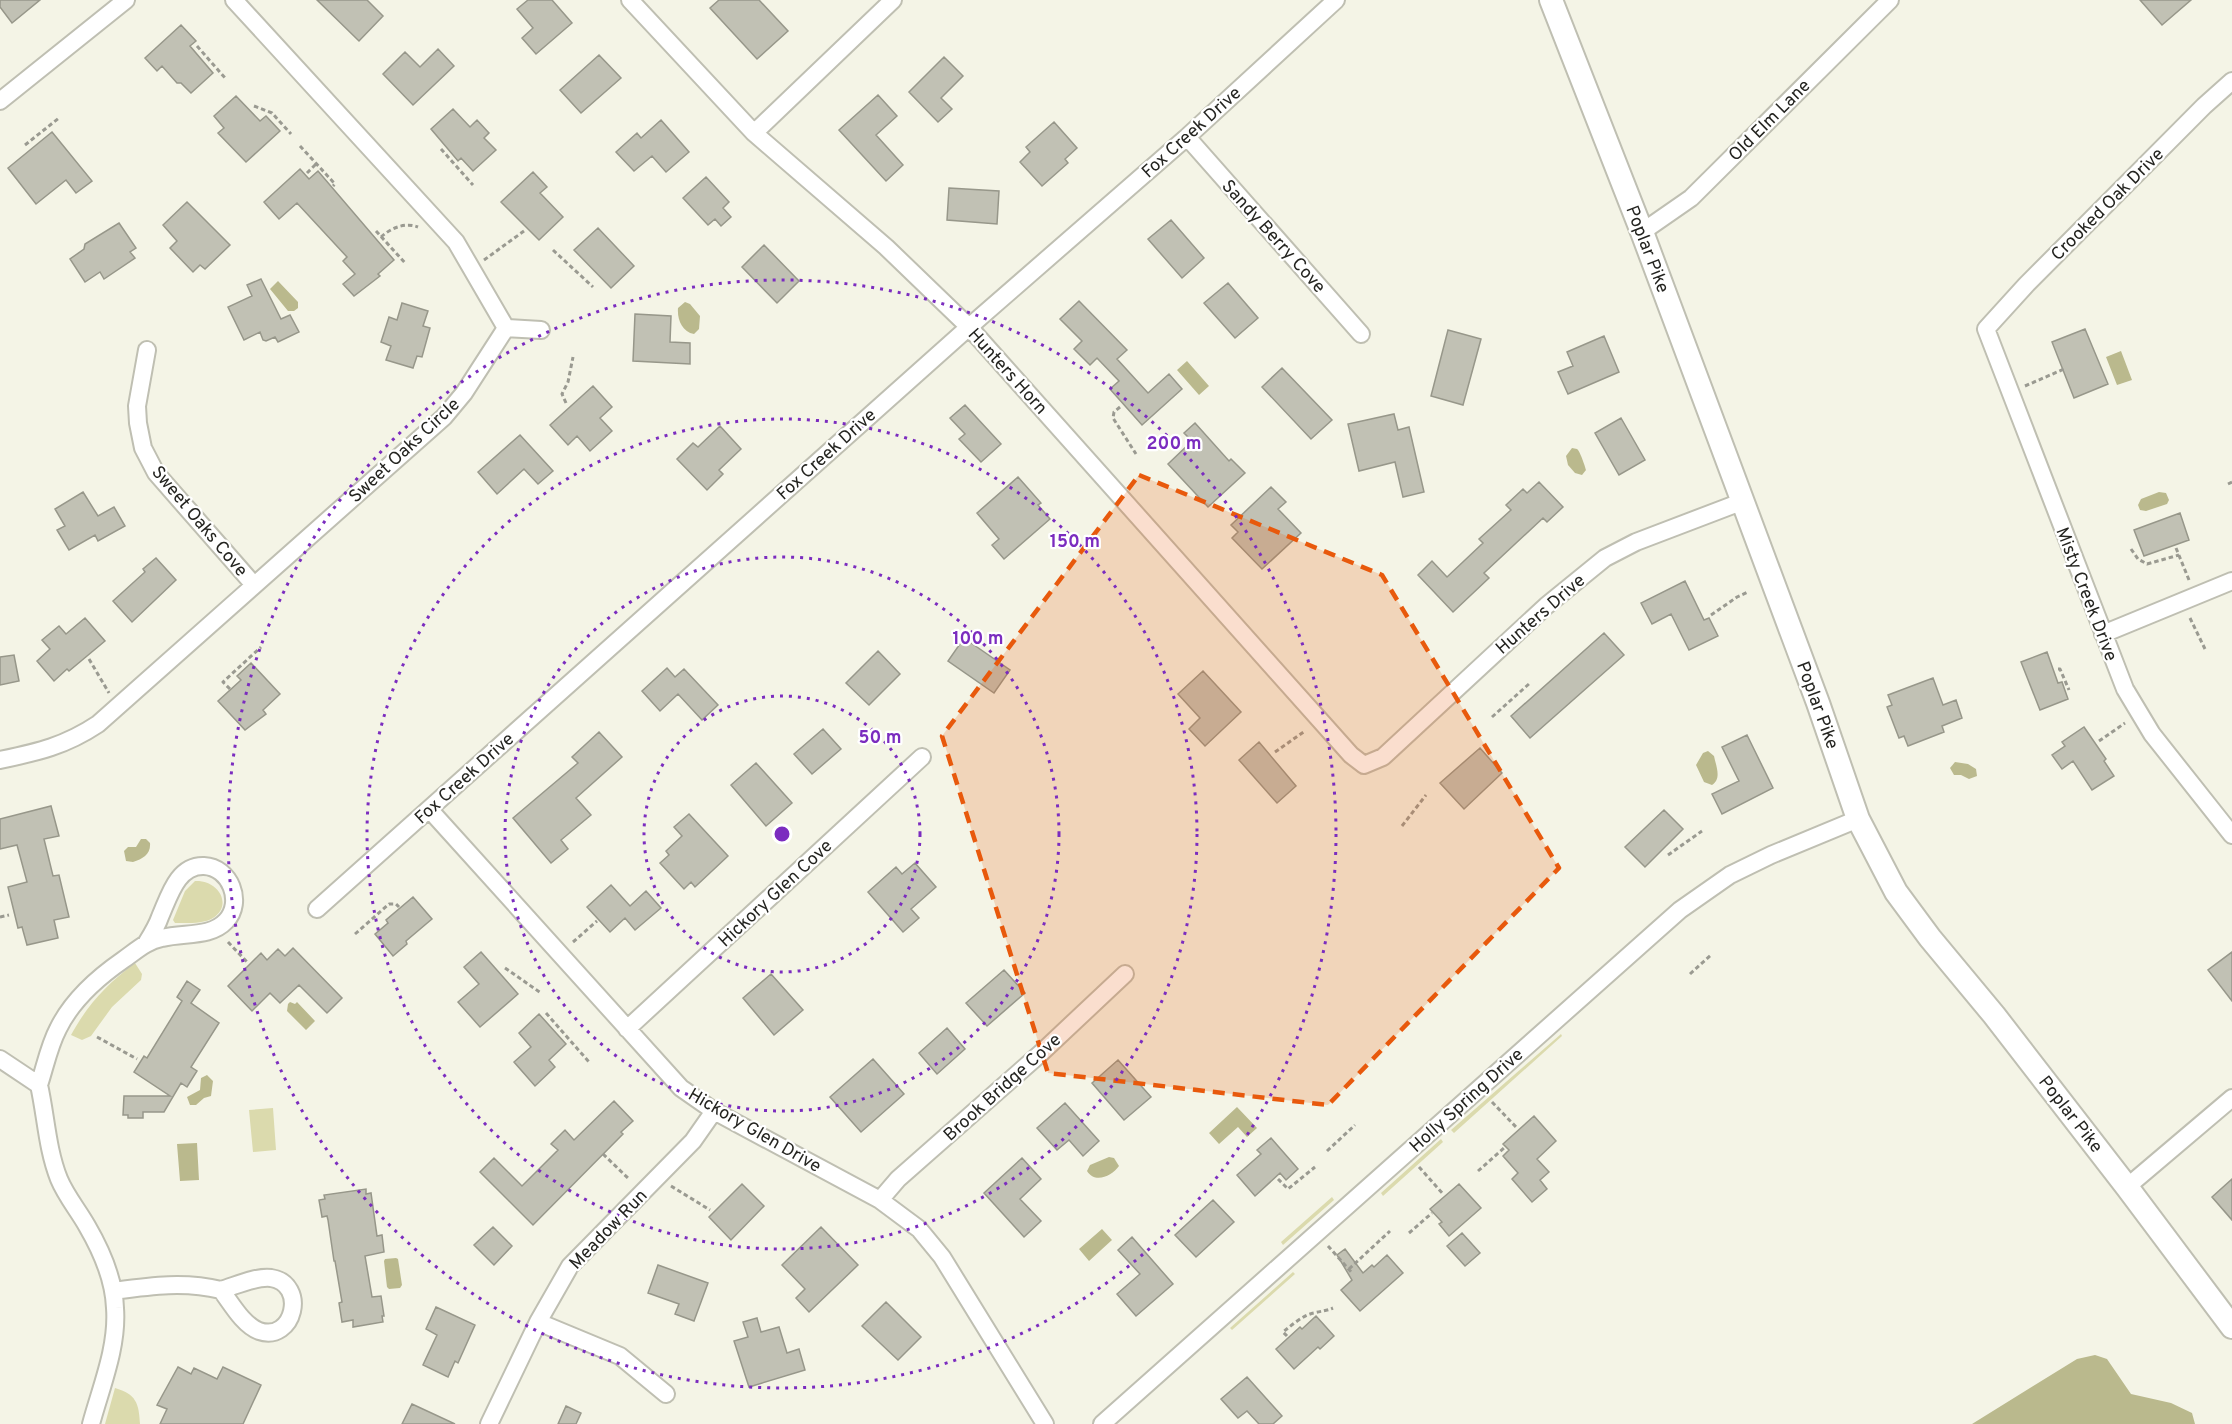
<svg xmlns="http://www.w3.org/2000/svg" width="2232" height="1424" font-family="Overpass,sans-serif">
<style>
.green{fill:#dbdaad}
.water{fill:#bab98d}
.building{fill:#c1c1b4;stroke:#97978a;stroke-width:1.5}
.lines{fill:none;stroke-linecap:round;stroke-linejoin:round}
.street-casing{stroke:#bfbfb2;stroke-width:20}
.secondary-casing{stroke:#bfbfb2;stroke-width:26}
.path{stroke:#9a9a91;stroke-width:3;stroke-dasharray:4.5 3;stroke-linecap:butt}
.street{stroke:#fff;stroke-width:16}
.secondary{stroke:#fff;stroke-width:22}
.marked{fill:#e8590c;fill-opacity:0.2;stroke:#e8590c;stroke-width:4.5;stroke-dasharray:12 8;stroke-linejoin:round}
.ring{fill:none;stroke:#7b2cbf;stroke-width:3;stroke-dasharray:3 6}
.labels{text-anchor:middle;stroke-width:4.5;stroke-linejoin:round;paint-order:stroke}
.street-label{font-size:18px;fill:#242420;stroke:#fff}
.centre{fill:#7b2cbf;stroke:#fff;stroke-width:3}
.ring-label{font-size:18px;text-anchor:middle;font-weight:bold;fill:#7b2cbf;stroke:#fff;stroke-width:4.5;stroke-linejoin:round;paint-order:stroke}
</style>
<rect width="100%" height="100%" fill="#f4f4e6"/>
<path class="green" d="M195 881C219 880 233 905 213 918 204 924 186 923 175 923L173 920 185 891Z
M135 963 142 974 141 980 112 1007 91 1036 82 1040 71 1035C88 1004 107 984 135 963Z
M1561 1034 1562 1036 1454 1133 1451 1130Z
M273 1108 276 1150 253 1152 249 1110Z
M1441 1139 1443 1142 1383 1196 1381 1193Z
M1332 1197 1334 1200 1283 1245 1281 1242Z
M1293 1272 1295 1274 1232 1330 1230 1328Z
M115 1388C136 1394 139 1403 140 1424H105Z"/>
<path class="water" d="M278 281 298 302V308L294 311H288L270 289Z
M685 302 690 304 700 316 699 329 694 334C682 332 677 319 678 308Z
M2121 351 2132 380 2117 385 2106 357Z
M1187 361 1209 386 1199 395 1177 370Z
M1572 448 1577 449C1580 451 1585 466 1586 470L1582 475 1575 473 1568 465 1566 456Z
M2159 492 2166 493 2169 500 2167 504 2146 511 2140 510 2138 505 2141 499Z
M1708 751 1714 756C1716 766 1722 779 1712 785L1704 782 1696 765 1703 753Z
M1955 762 1968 764 1976 769 1977 776 1969 779 1961 775H1954L1950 768Z
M141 839H146L150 843C151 854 143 859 133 862L126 861 124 851 128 847H136Z
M290 1002 295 1004 297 1002 315 1021 306 1030 287 1011 288 1004Z
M207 1075 213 1081 211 1096 204 1098 196 1105H190L187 1097 200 1090 201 1078Z
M1237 1107 1257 1128 1247 1137 1238 1127 1219 1144 1209 1133Z
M197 1143 199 1180 180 1181 177 1144Z
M1109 1157 1114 1158 1119 1166C1112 1176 1095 1184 1087 1171L1090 1165Z
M1102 1229 1112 1240 1089 1261 1079 1249Z
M396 1258 398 1259 402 1285 400 1288 389 1289 387 1287 384 1261 385 1259Z
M2095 1355 2107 1359 2131 1394 2171 1403 2192 1413 2195 1424H1972L2077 1359Z"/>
<path class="building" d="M0 0H40L12 23 0 7Z
M317 0H367L383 16 359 41Z
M528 0H552L572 23 536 54 522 38 533 28 517 9Z
M719 0H759L788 31 757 59 710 8Z
M2140 0H2191L2162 25Z
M181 25 196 41 190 46 213 73 191 93 181 83H177L162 66 157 71 145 58Z
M438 49 454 66 413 105 383 74 405 52 420 67Z
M599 55 621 78 581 113 560 90Z
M944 57 963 76 941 98 952 109 938 122 909 92Z
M878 95 897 116 876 135 903 165 886 181 839 130Z
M236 96 260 121 266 116 280 131 246 162 218 133 224 128 214 116Z
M453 109 470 127 477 120 489 133 484 138 496 150 473 171 461 158 458 161 431 129Z
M661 120 689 152 666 172 652 156 634 171 616 152 637 133 641 138Z
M1054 122 1077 148 1065 159 1068 163 1042 186 1020 162 1030 152 1026 147Z
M52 132 92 181 76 193 66 180 36 204 8 168Z
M300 169 309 179 318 171 394 260 378 274 380 276 354 296 343 284 355 274 343 261 347 257 297 203 279 219 264 202Z
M533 172 547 187 540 193 563 217 539 240 501 202Z
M706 177 729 202 723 208 731 217 721 226 715 219 708 225 683 198Z
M949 188 999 191 997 224 947 220Z
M187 202 230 245 205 269 200 265 193 272 170 248 177 241 163 225Z
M1171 220 1204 258 1182 278 1148 239Z
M119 223 136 248 130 252 135 258 104 279 100 272 85 282 70 259 84 249 85 244Z
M598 228 634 266 611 288 574 250Z
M764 245 799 281 777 303 742 267Z
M261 279 281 319 290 315 299 332 278 342 275 337 266 341 263 340 260 332 244 340 228 307 252 296 247 285Z
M1228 283 1258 318 1235 338 1204 303Z
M1079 301 1127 350 1117 359 1148 393 1169 374 1182 389 1142 425 1110 389 1119 381 1097 358 1090 365 1074 349 1082 341 1060 319Z
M402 303 428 311 423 326 430 328 422 357 417 356 413 368 386 360 391 346 381 342 389 317 397 320Z
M635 314 671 316 670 342 690 343V364L633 361Z
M2085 329 2108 384 2074 398 2052 342Z
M1448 330 1481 339 1463 405 1431 396Z
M1604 336 1619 372 1568 394 1558 372 1573 366 1567 352Z
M1282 368 1332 420 1311 439 1262 387Z
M593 386 612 407 600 418 612 431 590 451 577 436 568 445 550 425Z
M965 405 1001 444 981 462 959 439 965 434 950 418Z
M1394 414 1398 430 1409 427 1424 492 1403 497 1395 462 1359 471 1348 424Z
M1621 418 1645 460 1619 475 1595 433Z
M1195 423 1229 461 1231 459 1245 473 1208 507 1168 464 1192 441 1184 433Z
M720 426 741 449 719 470 723 474 707 490 677 459 693 443 698 447Z
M520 435 553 471 538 484 524 469 497 494 478 472Z
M1018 477 1041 503 1038 505 1050 519 1004 559 992 545 999 539 977 513Z
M1539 482 1563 507 1547 522 1543 518 1484 573 1489 578 1453 612 1418 575 1432 561 1447 577 1483 543 1479 539 1511 510 1506 505 1523 489 1527 493Z
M1271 487 1286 502 1278 509 1301 533 1262 569 1232 538 1238 532 1231 525Z
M83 492 98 516 114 507 125 526 98 541 95 535 69 550 57 530 65 526 55 509Z
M2180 513 2189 540 2144 556 2134 530Z
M156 558 176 580 132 622 113 601 145 572 143 569Z
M1685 581 1704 620 1709 618 1718 636 1689 650 1671 614 1652 624 1641 603Z
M85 618 105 641 69 671 67 669 54 681 37 661 50 649 42 640 59 626 66 634Z
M1604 633 1624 655 1530 738 1511 716Z
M964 638 1010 670 994 693 948 661Z
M878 651 900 674 869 705 846 683Z
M2047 652 2058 683 2062 682 2068 699 2040 710 2021 662Z
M14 655 19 681 0 685V657Z
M251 663 280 694 263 710 266 714 245 730 218 701 241 680 237 676Z
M667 668 675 677 684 669 718 705 702 720 678 694 660 711 642 691Z
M1203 671 1241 712 1205 746 1189 729 1200 718 1178 694Z
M1933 678 1943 705 1956 700 1962 718 1942 726 1944 732 1908 746 1904 736 1899 738 1887 707 1892 705 1888 695Z
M2084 727 2106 759 2104 761 2114 776 2092 790 2073 761 2062 769 2052 755 2065 746 2062 742Z
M823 729 841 749 812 774 794 754Z
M599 732 622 757 576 798 591 815 561 840 568 849 551 863 513 818 578 763 572 757Z
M1747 735 1773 788 1722 814 1712 794 1739 781 1722 747Z
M1259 742 1296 786 1277 803 1239 760Z
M1480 748 1502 773 1464 809 1440 783Z
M756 763 792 803 766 826 731 785Z
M51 806 59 836 44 839 53 876 59 875 69 917 54 920 58 938 27 945 22 927 18 928 8 887 27 882 17 845 0 849V819Z
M1664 810 1683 829 1645 867 1625 847Z
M689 814 728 856 695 887 691 882 684 889 660 863 669 855 666 851 682 836 674 827Z
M915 863 936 887 911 909 919 918 903 932 868 892 896 867 902 874Z
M611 885 630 906 646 891 661 908 635 930 625 918 610 932 587 907Z
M413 897 432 919 406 941 407 944 393 956 375 934 388 923 386 920Z
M293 948 342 998 327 1013 299 985 280 1003 270 993 252 1011 228 986 261 953 267 960 278 949 285 956Z
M481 952 518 994 480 1027 458 1002 479 984 464 967Z
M2232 952V1001L2208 970Z
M1004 970 1025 993 987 1026 966 1003Z
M771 974 803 1010 774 1035 743 998Z
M187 981 200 990 191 1003 219 1023 191 1067 197 1071 187 1087 181 1083 164 1112H143V1118H128V1115H123L124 1096H170L134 1072 144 1056 147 1058 182 1001 177 997Z
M539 1014 566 1044 549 1060 555 1067 535 1086 514 1062 531 1047 519 1033Z
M947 1028 965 1049 937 1074 919 1053Z
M873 1059 904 1094 861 1132 830 1097Z
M1118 1060 1151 1097 1124 1120 1092 1083Z
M614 1101 633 1121 621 1132 623 1134 533 1225 480 1172 494 1158 522 1186 558 1150 551 1144 565 1130 574 1140Z
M1065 1103 1099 1141 1083 1156 1069 1140 1057 1150 1037 1128Z
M1534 1116 1556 1141 1537 1159 1549 1172 1540 1180 1547 1189 1532 1202 1512 1179 1518 1173 1503 1156 1509 1150 1503 1144Z
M1271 1138 1298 1169 1286 1180 1280 1173 1255 1196 1237 1175 1261 1154 1257 1150Z
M1022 1158 1041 1179 1020 1199 1041 1221 1024 1237 984 1193Z
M2232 1179V1220L2212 1197Z
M742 1184 764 1206 731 1240 709 1217Z
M1459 1184 1481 1208 1449 1236 1439 1224 1442 1222 1430 1209Z
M366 1189V1194L371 1193 377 1236 382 1235 384 1252 365 1256 372 1297 381 1296 384 1316H382L383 1322 353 1327V1320L342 1322 339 1303 342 1302 335 1261H334L328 1220 327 1216 322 1217 319 1200 325 1199 324 1195Z
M1213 1200 1234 1222 1196 1257 1175 1235Z
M493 1227 512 1246 494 1265 474 1245Z
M821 1227 858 1265 809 1312 796 1298 805 1289 782 1265Z
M1462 1233 1480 1253 1465 1266 1447 1246Z
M1132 1237 1173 1284 1136 1316 1117 1294 1140 1274 1118 1250Z
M1345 1249 1363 1273 1372 1265 1374 1267 1387 1255 1403 1273 1360 1311 1341 1290 1352 1280 1337 1255Z
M658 1265 708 1283 694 1321 675 1314 679 1304 648 1293Z
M886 1302 921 1337 898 1360 862 1326Z
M436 1307 475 1325 458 1363 455 1361 448 1377 423 1365 437 1335 426 1329Z
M1316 1316 1334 1336 1320 1349 1318 1347 1294 1369 1276 1349 1300 1327 1302 1329Z
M757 1318 761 1332 779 1327 787 1353 799 1349 805 1370 749 1387 734 1341 748 1337 743 1322Z
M178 1367 191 1374 194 1368 217 1379 223 1367 261 1385 243 1424H160L167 1409 157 1405Z
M1247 1377 1282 1416 1273 1424H1259L1247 1411 1238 1418 1221 1399Z
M412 1404 455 1424H402Z
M566 1406 581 1413 576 1424H558Z"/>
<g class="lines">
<defs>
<path id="street" d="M630 0 754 133 886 247 969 327 1351 755 1364 765 1383 757 1546 606 1605 558 1636 542 1741 502
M2232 81 2204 106 2026 285 1986 329 2125 689 2152 734 2232 835
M0 101 126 0
M754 133 893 0
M1187 137 1361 334
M1642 232 1691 198 1890 0
M506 328 541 330
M147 350 137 406 138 423 143 448 156 473 254 585
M2103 634 2232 581
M0 760C38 752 65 746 98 724L444 417 464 393 506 328 456 242 234 0
M429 809 681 1088 714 1111 880 1200 919 1229 942 1257 1045 1424
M317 909 969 327 1187 137 1336 0
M627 1029 922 757
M0 1059 39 1085C46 1116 47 1149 59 1179 66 1196 78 1210 87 1226 101 1250 114 1280 115 1308 118 1347 101 1387 91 1424
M39 1085C45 1067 49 1046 58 1029 72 1000 97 978 123 960 136 951 146 941 162 938 184 932 210 938 226 921 244 902 230 867 204 866 177 865 169 897 160 917 157 926 152 934 147 942
M2127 1187 2232 1098
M880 1200 898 1179 1041 1053 1125 974
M113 1291C150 1286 184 1281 221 1290 231 1303 243 1325 259 1331 294 1343 308 1284 271 1278 256 1276 235 1286 221 1290
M538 1322 620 1356 666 1394
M489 1424 538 1322 570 1266 693 1141 714 1111
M1102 1424 1680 910 1730 875 1771 855 1858 819"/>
<path id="secondary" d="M1551 0 1642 232 1818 703 1858 819 1896 892 1930 938 1994 1015 2127 1187 2232 1327"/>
</defs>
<use href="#street" class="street-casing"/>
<use href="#secondary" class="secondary-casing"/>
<path class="path" d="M197 46 226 79
M254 106 272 113 291 134
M25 145 59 118
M300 146 335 184 333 186
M441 149 473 185
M307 173 316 164
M376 231 406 264
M381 237C391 228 405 222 418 227
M553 250 593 287
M484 260 524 231
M2025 386 2064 369
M566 403 562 394 568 382 573 357
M1120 407 1114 412 1113 418 1136 454
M2228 484 2232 482
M2176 548 2189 580
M2131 549 2138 559 2147 564 2179 555
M1711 615 1737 597 1748 592
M2190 618 2205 649
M89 659 109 693
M2058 669H2060L2069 690
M230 689 223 682 261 647
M1492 717 1530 683
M2099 741 2125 723
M1275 752 1305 731
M1402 826 1426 795
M1668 855 1702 831
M0 917 9 915
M355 934 389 904H396L399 907
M228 942 248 963
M573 942 597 921
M505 968 541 993
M1690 974 1712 954
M546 1013 589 1062
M97 1037 137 1059
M1492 1102 1517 1128
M1327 1151 1355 1125
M603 1154 630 1180
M1419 1167 1444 1195
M1478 1171 1505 1147
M1278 1179 1288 1189 1315 1167
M671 1186 710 1210
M1409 1233 1432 1213
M1328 1246 1353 1274
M1349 1269 1390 1231
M1287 1336 1283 1332C1292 1325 1303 1315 1314 1313 1321 1311 1326 1311 1333 1308"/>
<use href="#street" class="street"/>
<use href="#secondary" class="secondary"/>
</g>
<path class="marked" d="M1139 475 1382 575 1559 868 1328 1105 1048 1073 942 736Z"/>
<g class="ring">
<circle cx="782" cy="834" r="138"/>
<circle cx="782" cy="834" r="277"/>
<circle cx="782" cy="834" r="415"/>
<circle cx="782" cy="834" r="554"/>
</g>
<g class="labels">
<g class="street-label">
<text transform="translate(1769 120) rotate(-45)" y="6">Old Elm Lane</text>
<text transform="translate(1191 132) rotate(-42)" y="6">Fox Creek Drive</text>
<text transform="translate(2107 204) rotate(-45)" y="6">Crooked Oak Drive</text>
<text transform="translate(1274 236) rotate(48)" y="6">Sandy Berry Cove</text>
<text transform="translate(1648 249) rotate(69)" y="6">Poplar Pike</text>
<text transform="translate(1008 371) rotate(48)" y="6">Hunters Horn</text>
<text transform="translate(404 450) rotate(-43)" y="6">Sweet Oaks Circle</text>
<text transform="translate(826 454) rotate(-42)" y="6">Fox Creek Drive</text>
<text transform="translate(200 521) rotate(50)" y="6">Sweet Oaks Cove</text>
<text transform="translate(2087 594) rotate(69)" y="6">Misty Creek Drive</text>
<text transform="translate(1540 614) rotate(-41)" y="6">Hunters Drive</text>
<text transform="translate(1818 705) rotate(70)" y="6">Poplar Pike</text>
<text transform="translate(464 778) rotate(-42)" y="6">Fox Creek Drive</text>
<text transform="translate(775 893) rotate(-43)" y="6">Hickory Glen Cove</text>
<text transform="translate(1002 1087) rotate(-42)" y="6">Brook Bridge Cove</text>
<text transform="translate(1466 1100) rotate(-42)" y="6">Holly Spring Drive</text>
<text transform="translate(2071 1114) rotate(52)" y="6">Poplar Pike</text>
<text transform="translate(755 1130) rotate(30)" y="6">Hickory Glen Drive</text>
<text transform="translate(608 1229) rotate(-46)" y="6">Meadow Run</text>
</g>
</g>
<circle cx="782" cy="834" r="9" class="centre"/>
<g class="ring-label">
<text x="1174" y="449">200 m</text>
<text x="1075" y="547">150 m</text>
<text x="978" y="644">100 m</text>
<text x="880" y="743">50 m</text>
</g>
</svg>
